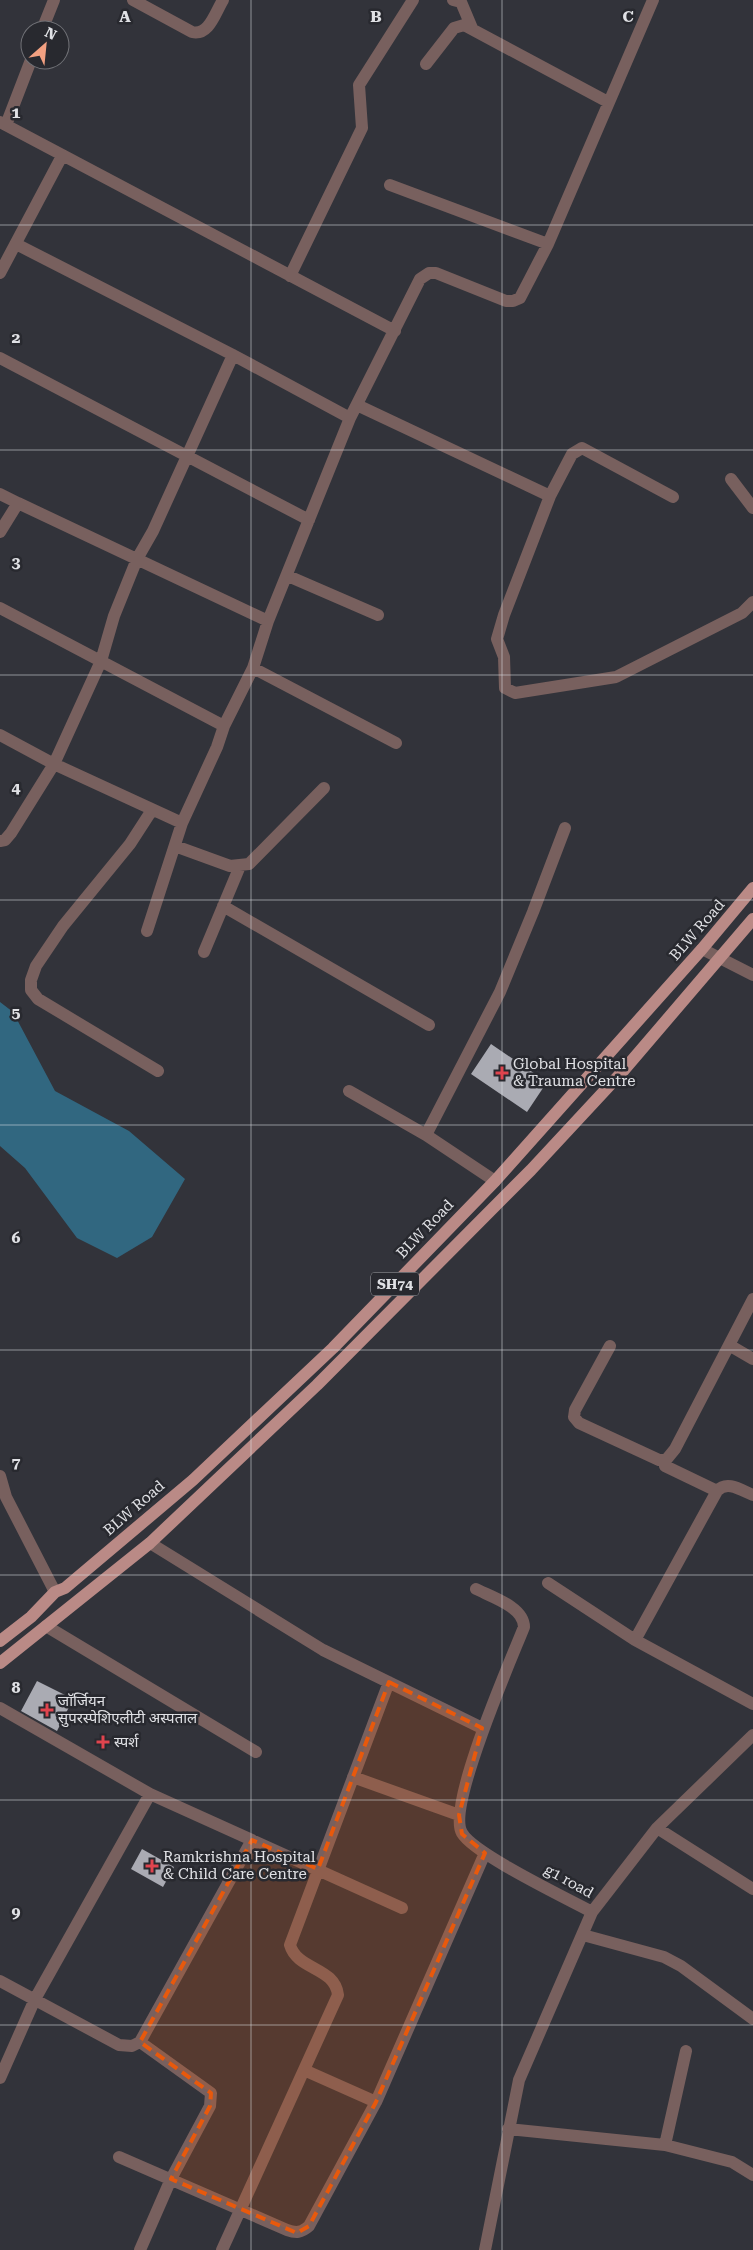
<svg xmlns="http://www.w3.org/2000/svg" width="753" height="2250" font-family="'Roboto Serif','Noto Sans Devanagari',serif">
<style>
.water{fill:#316780}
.building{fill:#aaabb3}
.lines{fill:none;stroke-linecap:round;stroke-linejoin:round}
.street{stroke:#78605e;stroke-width:12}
.primary{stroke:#ba8a86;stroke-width:12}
.marked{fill:#e8590c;fill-opacity:0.2;stroke:#e8590c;stroke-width:4;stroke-dasharray:10 6;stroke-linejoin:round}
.grid{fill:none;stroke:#e0e1e5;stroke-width:1;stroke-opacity:0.55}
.health-dot{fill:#e0444e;stroke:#28292f;stroke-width:2}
.labels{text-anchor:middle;stroke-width:5;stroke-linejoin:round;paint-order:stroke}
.shield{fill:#28292f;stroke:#a9aaae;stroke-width:1}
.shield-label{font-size:14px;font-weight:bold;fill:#e0e1e5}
.street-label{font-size:15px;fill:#e0e1e5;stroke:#28292f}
.poi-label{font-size:15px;fill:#e0e1e5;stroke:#28292f;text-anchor:start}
.grid-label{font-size:16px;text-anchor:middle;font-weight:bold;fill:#e0e1e5;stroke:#28292f;stroke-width:5;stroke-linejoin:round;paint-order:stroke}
</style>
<rect width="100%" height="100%" fill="#32333a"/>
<path class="water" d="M0 1002 13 1012 55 1091 129 1131 185 1179 152 1237 117 1258 77 1238 25 1168 0 1146Z"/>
<path class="building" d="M491 1044 547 1082 527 1112 471 1074Z
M37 1681 73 1699 57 1731 21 1711Z
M142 1849 174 1867 163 1887 131 1869Z"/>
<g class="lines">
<path class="street" d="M133 0 192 32C209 36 215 13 223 0
M453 0 461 2 472 28
M42 30 54 0
M426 64 454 28 464 25 608 102
M0 122 395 331
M6 125 31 60
M390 185 548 244
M16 244 233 355 350 418
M0 273 62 156
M290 276 362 128 359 85 413 0
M0 358 309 520
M357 405 550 496
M731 479 753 508
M0 494 18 503 0 532
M673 497 582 448 572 454 550 496 504 615 497 639 504 657 505 688 515 693 616 677 742 613 753 602
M18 503 268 621
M288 576 378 615
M0 608 224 726
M253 668 396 743
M0 735 54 764 182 823
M152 810 130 844 63 926 36 966 31 980V990L38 999 158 1071
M0 841 5 840 11 833 54 764 101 661 114 616 137 559 153 531 233 355
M175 846 230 866 249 864 324 788
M223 906 429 1025
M147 931 182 823 217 747 224 726 253 668 268 621 350 418 420 279 429 273H436L506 301H513L520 298 548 244 653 0
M702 949 753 975
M204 952 240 866
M349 1091 426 1135 495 1181
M426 1135 500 992 533 912 565 828
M729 1345 753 1359
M610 1346 575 1410 574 1417 579 1423 659 1460H666L675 1449 753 1299
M665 1466 717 1491
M0 1476 6 1497 55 1592
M150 1543 323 1650 482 1728
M548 1583 635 1640 753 1704
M476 1589C492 1597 524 1607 524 1627 511 1660 446 1807 462 1833 474 1854 566 1898 592 1912L657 1828 753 1889
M46 1626 256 1752
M635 1640 717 1491C727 1480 741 1490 753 1495
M0 1708 150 1794 402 1908
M353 1777 459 1815
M657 1828 753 1735
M583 1935 664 1957 681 1966 753 2019
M0 1981 119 2045 132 2046 140 2042 252 1840
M140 2042 211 2093 210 2106 171 2179 140 2250
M304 2070 376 2102
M0 2078 35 1999 150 1794
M508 2129 665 2145 732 2162 753 2175
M665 2145 686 2051
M119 2157 287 2230C296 2233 301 2233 309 2226L376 2102 485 1853
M222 2250 338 1995C335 1967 297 1970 290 1945L389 1682
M485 2250 519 2080 592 1912"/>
<path class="primary" d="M0 1641 31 1617 55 1592 65 1588 193 1480 333 1348 495 1181 702 949 753 888
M0 1663 150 1543 317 1385 531 1170 623 1071 753 919"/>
</g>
<path class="marked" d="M389 1682 482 1728 459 1815 462 1834 485 1853 376 2102 309 2226 297 2233 171 2179 210 2106 211 2093 140 2042 252 1840 318 1869Z"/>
<path class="grid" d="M251 0V2250M502 0V2250M0 225H753M0 450H753M0 675H753M0 900H753M0 1125H753M0 1350H753M0 1575H753M0 1800H753M0 2025H753"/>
<g class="health-dot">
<path d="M499.5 1065.5h5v5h5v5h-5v5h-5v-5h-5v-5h5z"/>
<path d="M44.5 1702.5h5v5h5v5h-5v5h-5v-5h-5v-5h5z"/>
<path d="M100.5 1734.5h5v5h5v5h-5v5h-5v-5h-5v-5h5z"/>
<path d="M149.5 1858.5h5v5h5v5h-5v5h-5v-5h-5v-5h5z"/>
</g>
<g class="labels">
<rect class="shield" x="371" y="1272.5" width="48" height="23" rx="4"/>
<g class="shield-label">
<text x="395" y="1289">SH74</text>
</g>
<g class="street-label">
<text transform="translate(697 930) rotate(-49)" y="5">BLW Road</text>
<text transform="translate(425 1229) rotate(-46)" y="5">BLW Road</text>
<text transform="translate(134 1508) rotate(-41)" y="5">BLW Road</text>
<text transform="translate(569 1881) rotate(29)" y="5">g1 road</text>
</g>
<g class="poi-label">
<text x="513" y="1069">Global Hospital<tspan x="513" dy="17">&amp; Trauma Centre</tspan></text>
<text x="58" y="1706">जाॅर्जियन<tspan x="58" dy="17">सुपरस्पेशिएलीटी अस्पताल</tspan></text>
<text x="114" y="1747">स्पर्श</text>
<text x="163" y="1862">Ramkrishna Hospital<tspan x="163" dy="17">&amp; Child Care Centre</tspan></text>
</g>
</g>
<g class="grid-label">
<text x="125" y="22">A</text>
<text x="376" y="22">B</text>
<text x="628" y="22">C</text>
<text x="16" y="118">1</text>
<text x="16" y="343">2</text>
<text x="16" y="568">3</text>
<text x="16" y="793">4</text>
<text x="16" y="1018">5</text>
<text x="16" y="1243">6</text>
<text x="16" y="1468">7</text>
<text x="16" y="1693">8</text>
<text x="16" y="1918">9</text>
</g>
<g transform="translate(45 45) rotate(27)"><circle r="24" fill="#28292f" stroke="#727378"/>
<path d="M0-4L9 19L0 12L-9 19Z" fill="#f2a081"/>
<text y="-8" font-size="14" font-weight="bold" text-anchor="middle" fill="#e0e1e5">N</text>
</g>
</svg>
